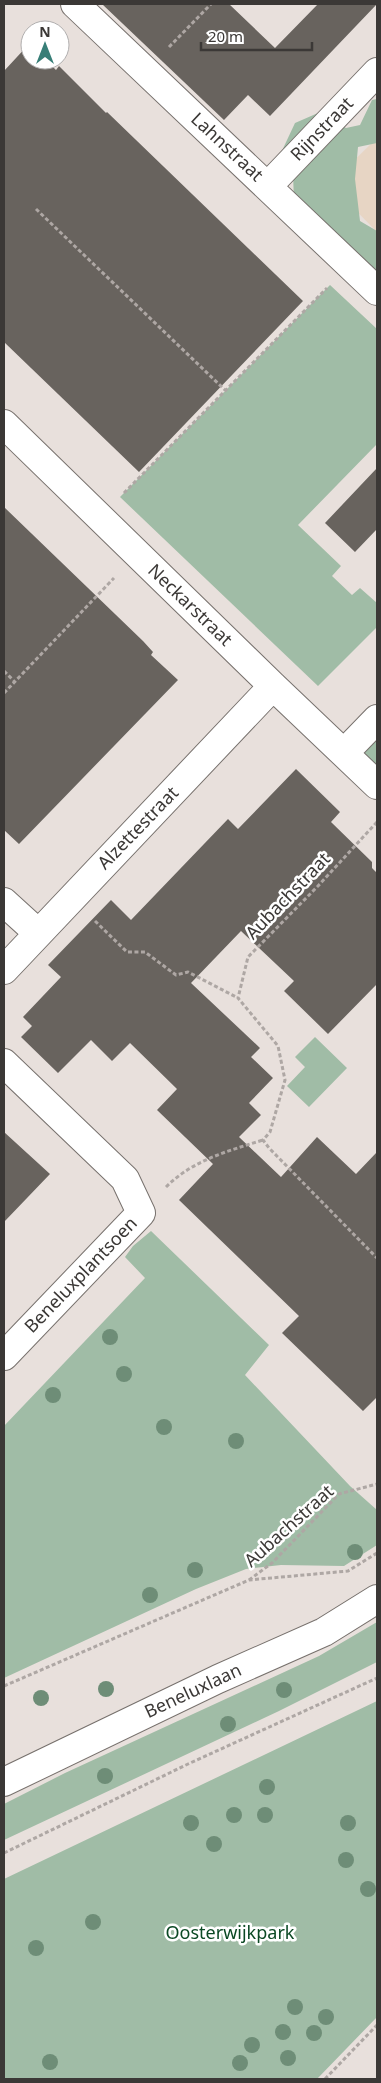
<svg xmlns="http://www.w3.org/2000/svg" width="381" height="2083" font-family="'Noto Sans',sans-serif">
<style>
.education{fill:#e7d5c4}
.green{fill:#a0bca6}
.building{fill:#68635e}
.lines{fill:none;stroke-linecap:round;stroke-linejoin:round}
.minor-casing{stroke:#77716d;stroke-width:30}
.major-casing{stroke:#77716d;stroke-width:30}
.path{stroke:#aea7a4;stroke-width:3;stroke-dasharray:4 2.5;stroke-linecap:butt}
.minor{stroke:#fff;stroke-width:28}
.major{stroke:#fff;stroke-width:28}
.tree{fill:#6e8d77}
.labels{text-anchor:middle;stroke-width:5;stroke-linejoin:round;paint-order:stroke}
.street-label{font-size:18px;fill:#3b3836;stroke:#fff}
.park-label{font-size:18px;fill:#0b4924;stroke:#fff}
</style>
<rect width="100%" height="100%" fill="#e8e0dc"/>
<path class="education" d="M377 138V232L330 184Z"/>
<path class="green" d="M377 99V143L358 147 355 179 360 221 377 231V282L294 202 293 173 280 155 295 123 318 113 346 128 360 125 372 100Z
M330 285 377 329V444L298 525 341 566 332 576 352 595 360 588 377 603V627L318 686 120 497Z
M377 704V778L358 756 355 727Z
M315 1037 347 1068 309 1107 287 1086 305 1067 295 1057Z
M151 1231 269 1345 245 1375 350 1486 377 1510V1545L344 1566 281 1565 246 1569 196 1589 4 1678V1426L145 1278 125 1257 133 1246Z
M377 1622V1662L279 1711 4 1840V1804L65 1773 319 1656Z
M377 1701V2017L317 2079H4V1879Z"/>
<path class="building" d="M102 4H229L275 48 318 4H377L270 116 248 95 224 120Z
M29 44 30 60H46L56 70 59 66 106 113 107 112 303 301 139 472 4 342V71Z
M377 468V529L355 552 325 523Z
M4 507 143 641 153 652 151 655 178 680 19 844 4 830Z
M296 769 340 812 331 822 372 862V868L377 873V984L328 1034 284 991 294 981 241 931 191 983 260 1048 251 1057 273 1078 249 1103 261 1115 239 1137 281 1177 317 1137 356 1174 377 1152V1397L363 1411 282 1333 299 1316 179 1200 213 1164 157 1110 177 1089 130 1043 112 1061 91 1040 58 1073 21 1037 32 1026 23 1017 61 977 48 965 111 900 131 920 228 819 238 829Z
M4 1132 50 1174 4 1222Z"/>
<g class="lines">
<defs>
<path id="minor" d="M75 4 377 291
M268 186 377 72
M4 424 273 686 377 785
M344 753 377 719
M4 902 38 933
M4 970 273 686
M4 1063 125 1179 141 1213 4 1356"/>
<path id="major" d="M4 1782 218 1679 324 1632 377 1599"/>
</defs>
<use href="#minor" class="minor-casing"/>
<use href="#major" class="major-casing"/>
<path class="path" d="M169 47 211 4
M36 209 225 390
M124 493 327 288
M4 671 14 681
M4 693 114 578
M377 822 318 886 248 957 238 998 278 1046 285 1080 270 1132 263 1140 269 1148 377 1258
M95 921 127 952H145L176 975 188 972 238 998
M166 1187C193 1160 228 1151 263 1140
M249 1580 272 1563 339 1494 377 1484
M4 1686 249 1580 348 1571 377 1553
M4 1853 188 1764 377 1678
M325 2079 377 2025"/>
<use href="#minor" class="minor"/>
<use href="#major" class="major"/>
</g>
<g class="tree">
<circle cx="110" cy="1337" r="8"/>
<circle cx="124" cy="1374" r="8"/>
<circle cx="53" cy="1395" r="8"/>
<circle cx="164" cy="1427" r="8"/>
<circle cx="236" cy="1441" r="8"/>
<circle cx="355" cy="1552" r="8"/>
<circle cx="195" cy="1570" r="8"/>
<circle cx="150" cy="1595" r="8"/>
<circle cx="106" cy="1689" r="8"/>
<circle cx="284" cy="1690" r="8"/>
<circle cx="41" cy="1698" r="8"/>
<circle cx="228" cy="1724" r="8"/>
<circle cx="105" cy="1776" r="8"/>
<circle cx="267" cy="1787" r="8"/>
<circle cx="234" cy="1815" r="8"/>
<circle cx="265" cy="1815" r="8"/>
<circle cx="191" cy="1823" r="8"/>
<circle cx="348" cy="1823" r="8"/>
<circle cx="214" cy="1844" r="8"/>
<circle cx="346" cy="1860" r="8"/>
<circle cx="368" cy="1889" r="8"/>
<circle cx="93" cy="1922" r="8"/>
<circle cx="36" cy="1948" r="8"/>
<circle cx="295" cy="2007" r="8"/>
<circle cx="326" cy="2017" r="8"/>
<circle cx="283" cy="2032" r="8"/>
<circle cx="314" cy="2033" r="8"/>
<circle cx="252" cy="2045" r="8"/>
<circle cx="288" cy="2058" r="8"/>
<circle cx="50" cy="2062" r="8"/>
<circle cx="240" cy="2063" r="8"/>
</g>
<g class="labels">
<g class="street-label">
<text transform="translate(322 129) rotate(-46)" y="6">Rijnstraat</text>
<text transform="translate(227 147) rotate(43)" y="6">Lahnstraat</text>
<text transform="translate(190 605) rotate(44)" y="6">Neckarstraat</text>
<text transform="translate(138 828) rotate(-46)" y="6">Alzettestraat</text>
<text transform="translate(288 896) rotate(-46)" y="6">Aubachstraat</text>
<text transform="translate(81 1275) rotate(-46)" y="6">Beneluxplantsoen</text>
<text transform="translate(289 1526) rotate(-42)" y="6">Aubachstraat</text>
<text transform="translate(193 1691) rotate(-25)" y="6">Beneluxlaan</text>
</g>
<g class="park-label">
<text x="230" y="1939">Oosterwijkpark</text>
</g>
</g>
<rect width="381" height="2083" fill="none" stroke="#3b3836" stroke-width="10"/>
<g transform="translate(45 45)"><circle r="24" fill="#ffffff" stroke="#b1afaf"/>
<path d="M0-4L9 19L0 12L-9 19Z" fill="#377e77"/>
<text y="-8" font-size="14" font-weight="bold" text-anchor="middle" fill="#3b3836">N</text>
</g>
<path d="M201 42v8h111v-8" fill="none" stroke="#3b3836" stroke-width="2.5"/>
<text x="208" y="42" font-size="15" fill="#3b3836" stroke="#ffffff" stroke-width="4" paint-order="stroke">20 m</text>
</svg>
